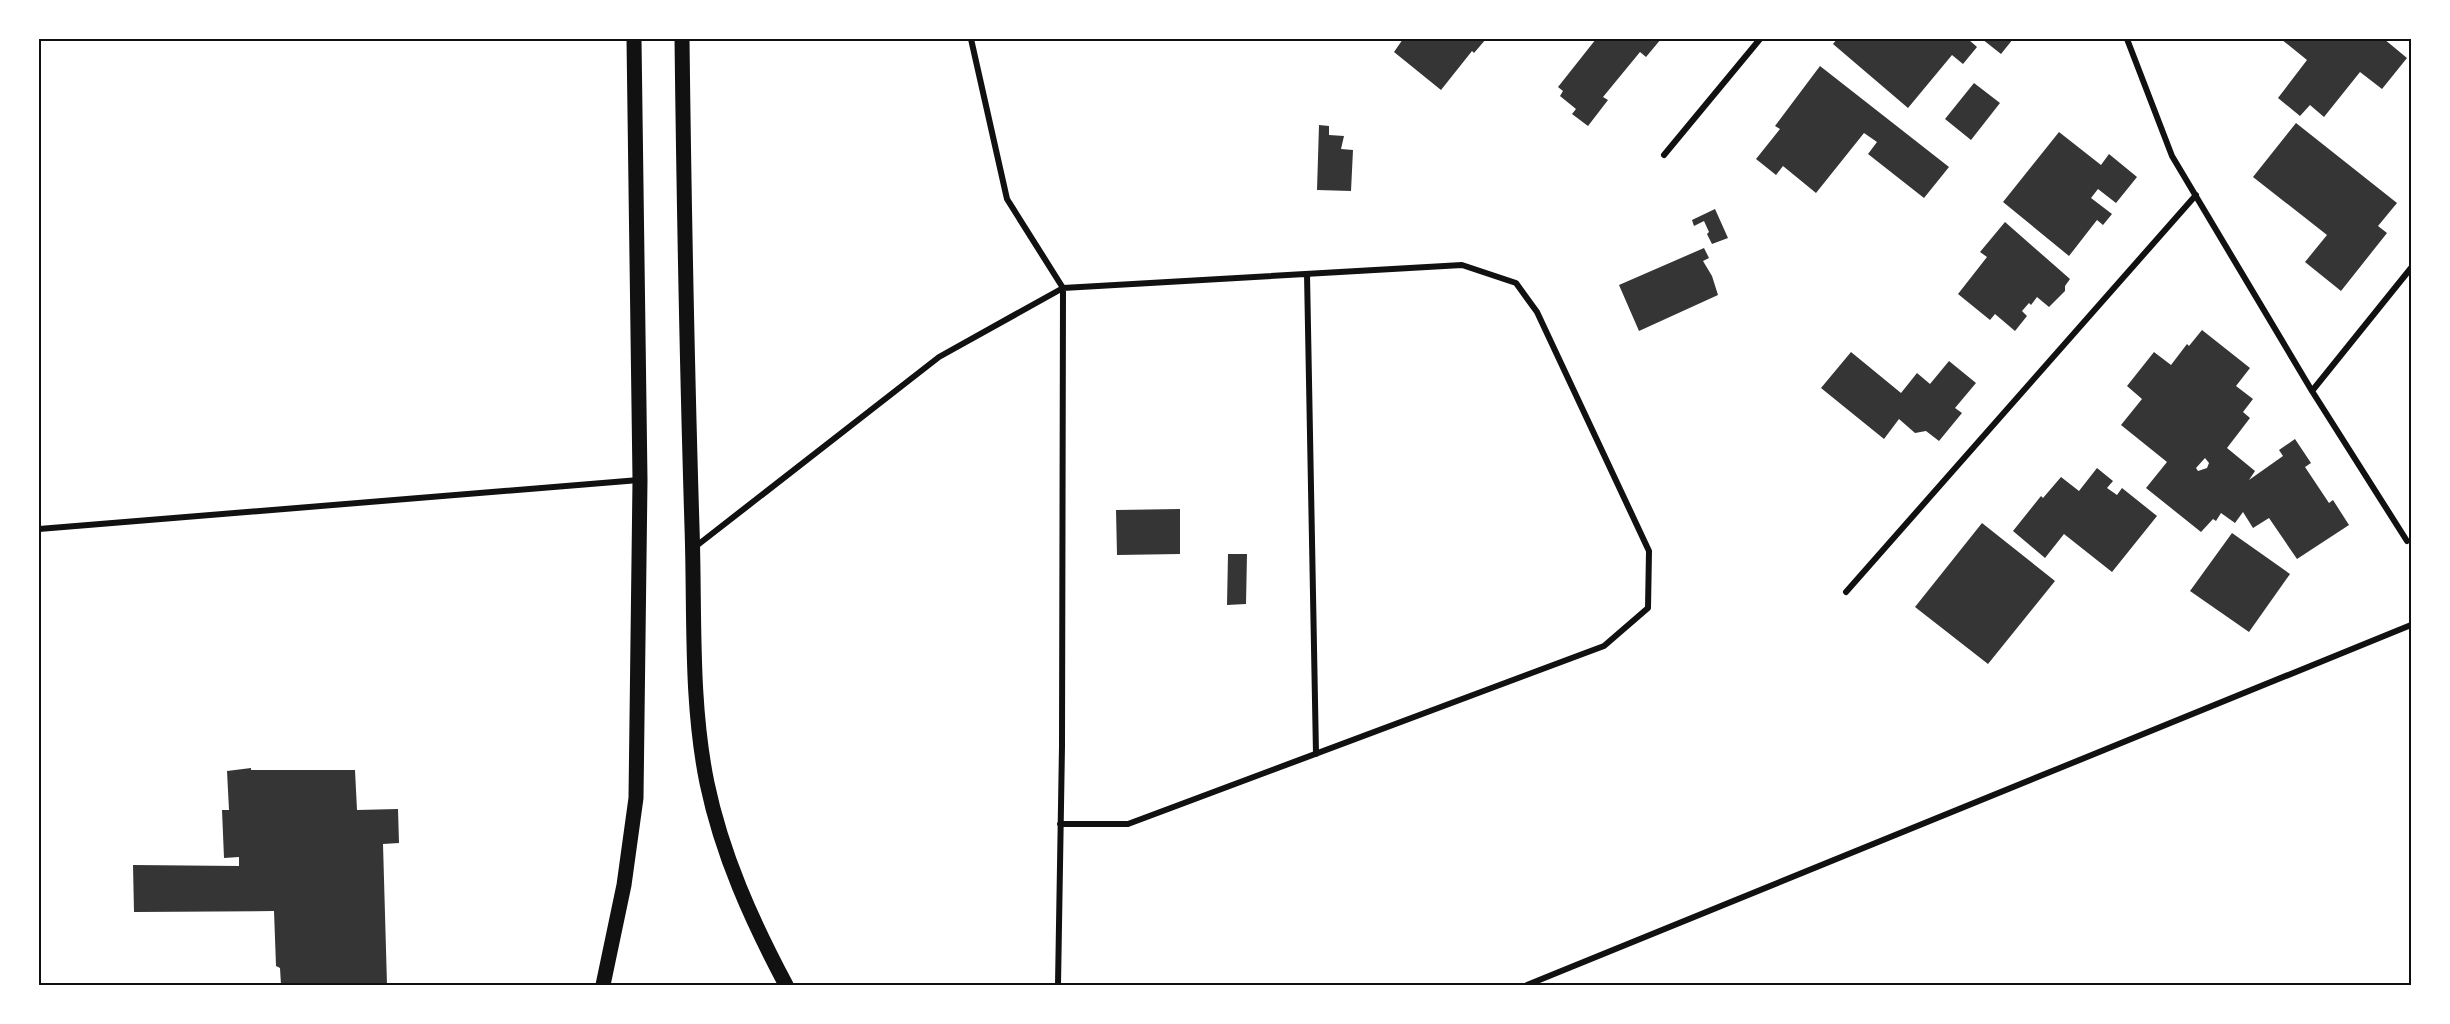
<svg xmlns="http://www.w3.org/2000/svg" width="2450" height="1024" font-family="'Public Sans',sans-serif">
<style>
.building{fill:#353535;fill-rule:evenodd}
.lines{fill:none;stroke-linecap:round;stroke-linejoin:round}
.minor{stroke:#111;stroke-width:6}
.primary{stroke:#111;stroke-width:15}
.neatline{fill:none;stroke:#111;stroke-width:2}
</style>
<rect width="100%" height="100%" fill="#fff"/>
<path class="building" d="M1403 39H1486L1474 53 1472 51 1441 90 1394 52Z
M1596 39H1661L1646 57 1640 52 1603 97 1608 100 1588 126 1572 114 1576 109 1560 96 1563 91 1558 87Z
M1837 39H1968L1977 47 1963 64 1952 55 1908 108 1833 44Z
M1982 39H2013L2001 54Z
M2281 39H2384L2407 58 2382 89 2360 72 2324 117 2310 105 2300 116 2278 98 2307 60Z
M1820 66 1949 167 1924 198 1868 154 1877 142 1864 133 1816 193 1783 166 1776 175 1756 159 1780 129 1775 126Z
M1974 83 2000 103 1971 140 1945 119Z
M2296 123 2397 203 2378 226 2387 233 2341 291 2305 262 2327 235 2253 177Z
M1319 125 1329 126V135L1344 136 1341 149 1353 150 1351 191 1317 190Z
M2059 132 2101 165 2109 154 2137 177 2116 203 2098 189 2091 198 2112 214 2103 225 2097 220 2069 256 2003 202Z
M1715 209 1728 238 1712 244 1707 234 1709 232 1704 221 1694 226 1692 220Z
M2005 222 2070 279 2065 286V291L2049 307 2037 297 2031 305 2029 303 2022 311 2027 316 2015 331 1995 314 1990 320 1958 294 1987 257 1980 252Z
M1704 248 1709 258 1703 261 1712 276 1718 295 1639 331 1619 285Z
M2202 330 2250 368 2236 386 2253 399 2243 412 2250 418 2227 448 2255 471 2249 480 2283 456 2279 450 2295 439 2311 463 2305 467 2329 503 2333 500 2349 525 2297 559 2269 518 2253 528 2243 512 2235 523 2221 513 2216 521 2213 519 2201 532 2146 488 2167 462 2121 425 2142 399 2127 386 2154 352 2171 365 2187 344 2189 346ZM2205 458 2209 463 2207 468 2198 471 2196 468Z
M1851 352 1901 393 1917 373 1930 384 1949 361 1976 383 1955 408 1962 413 1939 441 1926 431 1915 433 1899 419 1884 439 1821 388Z
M2097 468 2113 481 2107 488 2117 495 2122 488 2157 516 2112 572 2064 534 2045 558 2013 531 2041 496 2043 498 2061 477 2079 491Z
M1180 509V554L1117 555 1116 510Z
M1982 523 2055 581 1988 664 1915 607Z
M2232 533 2290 574 2249 632 2190 591Z
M1228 554H1247L1246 604 1227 605Z
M251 768V770H355L357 810 398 809 399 843 383 844 387 985H281L280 968 276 966 274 911 134 912 133 865 239 866V857L224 858 222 810H229L227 771Z"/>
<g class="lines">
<path class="minor" d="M971 39 1007 199 1063 288 1062 746 1058 985
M2127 39 2172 156 2312 391 2407 541
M1664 155 1760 39
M1307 274 1316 754
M2312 391 2411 268
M39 529 639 480
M695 547 939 357 1063 288 1462 265 1516 283 1537 312 1649 551 1648 608 1604 646 1128 824H1060
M1846 592 2196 195
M1527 985 2411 625"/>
<path class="primary" d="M682 39C684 202 687 365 692 527 695 612 690 700 707 783 722 855 752 921 786 985
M603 985 624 885 636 798 640 480 634 39"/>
</g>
<rect width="2450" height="1024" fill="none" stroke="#ffffff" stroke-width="81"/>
<rect x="40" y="40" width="2370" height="944" class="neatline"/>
</svg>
